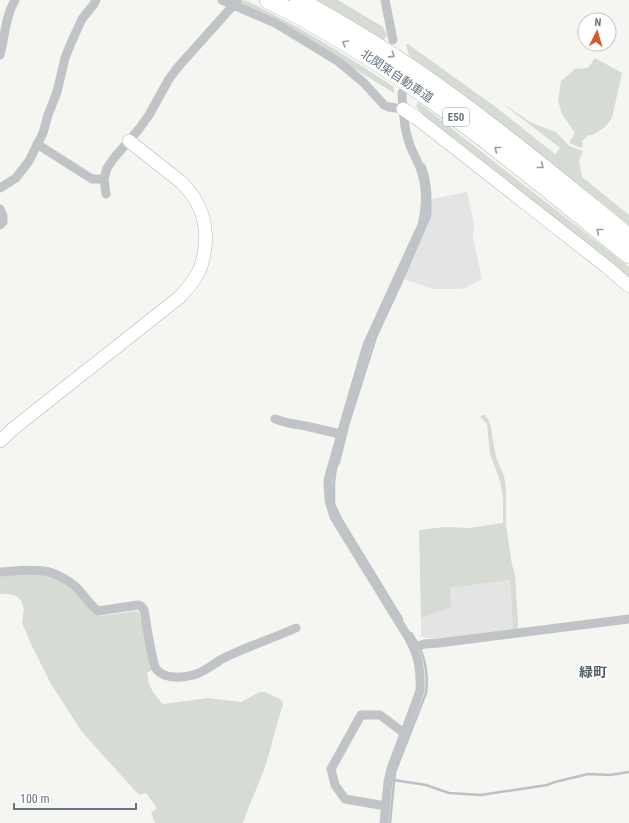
<svg xmlns="http://www.w3.org/2000/svg" width="629" height="823" font-family="'Roboto Condensed','Noto Sans JP',sans-serif">
<style>
.built{fill:#e3e4e3}
.green{fill:#d6dcd3}
.lines{fill:none;stroke-linecap:round;stroke-linejoin:round}
.stream{stroke:#b9c3c7;stroke-width:2.5}
.secondary-casing{stroke:#b3b8bb;stroke-width:14}
.highway-casing{stroke:#b5b8bb;stroke-width:18}
.street{stroke:#c0c4c7;stroke-width:9}
.secondary{stroke:#fff;stroke-width:13}
.highway{stroke:#fff;stroke-width:17}
.oneway{stroke:#949ea7}
.labels{text-anchor:middle;stroke-width:4;stroke-linejoin:round;paint-order:stroke}
.shield{fill:#fff;stroke:#949ea7;stroke-width:1}
.shield-label{font-size:11px;font-weight:bold;fill:#667581}
.street-label{font-size:12px;fill:#667581;stroke:#fff}
.quarter-label{font-size:14px;font-weight:bold;fill:#545e66;stroke:#fff}
</style>
<rect width="100%" height="100%" fill="#f5f5f2"/>
<path class="built" d="M467 192 474 224 473 237 482 279 465 288 457 289H433L404 279 431 217 432 199Z
M510 580 513 631 437 639 421 637V619L431 614 450 588Z"/>
<path class="green" d="M245 0C297 25 346 55 394 87V93L348 65 241 3 242 2Z
M317 0H338L383 27 387 35 384 40Z
M408 44 497 108 555 154 560 148 502 103 530 122 556 132 569 146 583 151 579 161 582 177 629 215V225L567 175 475 103 409 56 406 45Z
M595 58 622 73 612 118 605 127 594 134 587 136 582 141 583 145 582 148 569 143 575 133 562 114 558 100 561 81 575 69 588 68Z
M418 102 629 267V278L424 116 416 106Z
M485 415 489 421 491 427 492 435 496 457 504 476 506 489V524L512 565 515 574 518 622 517 631H513L511 594 510 580 450 588 451 608 431 614 421 619 419 530 445 527 469 528 503 523V498L500 481 490 454 487 424 480 416Z
M45 573 77 588 94 613 100 616 136 611 139 612 153 670 147 673C150 690 152 691 163 704L208 698 241 702 254 695 260 692H265L280 699 282 701 283 704C276 726 271 749 264 770 257 788 249 805 243 823H155L151 813 157 808 146 793 139 795 82 732 51 684 31 644 22 623 24 609 21 600 16 596 9 594H0V575Z"/>
<g class="lines">
<path class="stream" d="M402 619 341 519 334 504V482L336 468 339 462 349 422 376 337 401 283 430 216C431 199 431 181 424 165
M411 633 418 644
M394 780 426 785 449 793 481 795 547 785 555 782 588 774 610 775 629 772
M390 823 395 772 426 693C428 681 426 660 420 649"/>
<defs>
<path id="secondary" d="M403 109 418 119 607 267 629 286
M0 441 14 428 181 296C188 288 195 280 199 271 201 267 202 263 203 259 210 230 203 203 181 182L129 141"/>
<path id="highway" d="M268 0C401 65 515 163 629 255
M298 0C359 33 417 70 472 112 526 152 577 195 629 237"/>
</defs>
<use href="#secondary" class="secondary-casing"/>
<use href="#highway" class="highway-casing"/>
<path class="street" d="M222 0 275 23 339 62 364 83 384 105 389 107 403 109
M385 0 393 40
M0 55C5 37 5 17 15 0
M37 144 92 179H104
M0 188 16 178 29 161 43 133 48 115 57 92 65 58 71 43 82 19 94 4 96 0
M106 194 104 179 107 168 114 158 139 129 149 115 169 79 178 67 238 0
M0 209 3 216V222L0 225
M275 419 288 423 306 426 340 434
M0 572C14 571 30 569 44 571 54 572 70 581 77 588 84 595 90 605 98 611L138 605 141 606 144 610C146 620 152 665 157 670 165 679 182 678 193 675 203 673 213 664 222 659 246 647 271 639 296 628
M414 648 424 644 439 643 629 619
M386 806 345 799 335 785 331 769 361 715H380L404 733
M384 823 388 782 391 769 420 691C421 671 419 656 408 637L334 517 329 500 328 480 348 410 367 345 422 225C427 205 427 184 419 165 415 156 410 148 408 139 403 124 403 108 402 93"/>
<use href="#secondary" class="secondary"/>
<use href="#highway" class="highway"/>
</g>
<defs><path id="oneway-chevron" d="M-2-3.5L2.5 0L-2 3.5" fill="none" stroke-width="1.6" stroke-linecap="round" stroke-linejoin="round"/></defs>
<g class="oneway">
<use href="#oneway-chevron" transform="translate(345 43) rotate(-149)"/>
<use href="#oneway-chevron" transform="translate(392 55) rotate(33)"/>
<use href="#oneway-chevron" transform="translate(497 149) rotate(-142)"/>
<use href="#oneway-chevron" transform="translate(541 166) rotate(39)"/>
<use href="#oneway-chevron" transform="translate(599 231) rotate(-141)"/>
</g>
<g class="labels">
<rect class="shield" x="443" y="108" width="26" height="18" rx="3"/>
<g class="shield-label">
<text x="456" y="121">E50</text>
</g>
<g class="street-label">
<text transform="translate(397 76) rotate(34)" y="4">北関東自動車道</text>
</g>
<g class="quarter-label">
<text x="593" y="677">緑町</text>
</g>
</g>
<g transform="translate(597 32) rotate(5)"><circle r="19" fill="#ffffff" stroke="#c2c8cd"/>
<path d="M0-3L7 15L0 10L-7 15Z" fill="#d55832"/>
<text y="-6" font-size="11" font-weight="bold" text-anchor="middle" fill="#667581">N</text>
</g>
<path d="M14 803v6h122v-6" fill="none" stroke="#667581" stroke-width="2"/>
<text x="20" y="803" font-size="12" fill="#667581" stroke="#ffffff" stroke-width="3" paint-order="stroke">100 m</text>
</svg>
